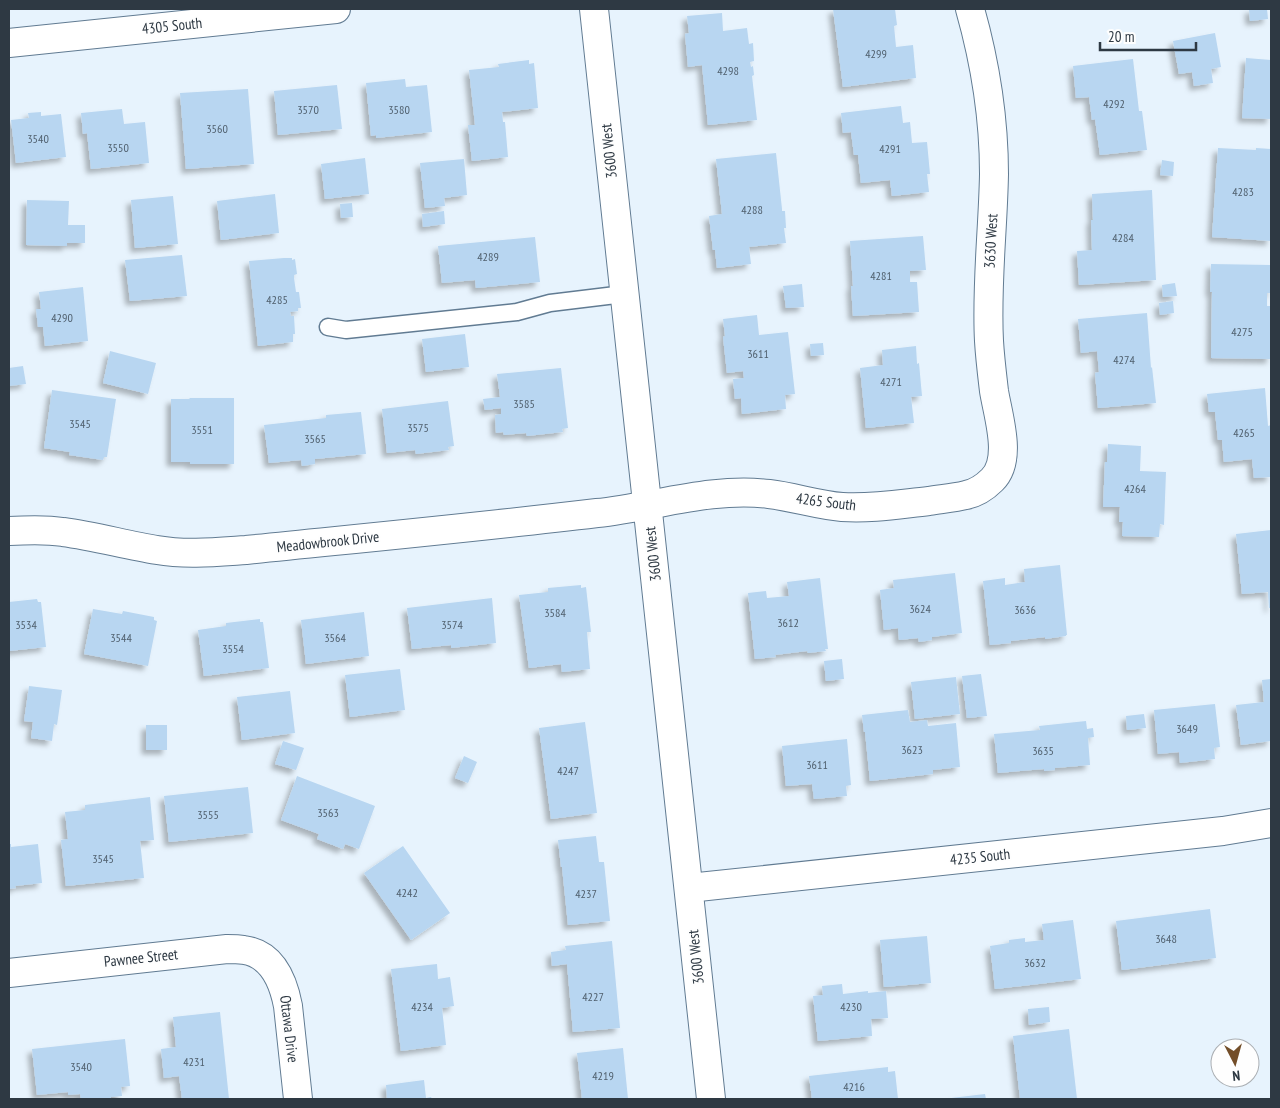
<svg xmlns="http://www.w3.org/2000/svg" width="1280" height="1108" font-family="'PT Sans Narrow',sans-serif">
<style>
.building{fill:#b8d6f1;filter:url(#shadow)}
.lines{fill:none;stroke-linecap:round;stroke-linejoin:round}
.service-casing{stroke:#617b92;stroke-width:19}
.minor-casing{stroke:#617b92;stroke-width:30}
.tertiary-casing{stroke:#617b92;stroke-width:30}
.service{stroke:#fff;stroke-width:16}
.minor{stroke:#fff;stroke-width:28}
.tertiary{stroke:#fff;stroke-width:28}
.labels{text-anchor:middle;stroke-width:4;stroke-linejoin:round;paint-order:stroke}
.number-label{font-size:12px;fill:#50606e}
.street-label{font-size:15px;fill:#2e3943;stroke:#fefefe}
</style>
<defs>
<filter id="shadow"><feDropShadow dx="-4.5" dy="4.5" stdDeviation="2.5" flood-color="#0004"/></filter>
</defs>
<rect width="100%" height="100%" fill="#e7f3fd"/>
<path class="building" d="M833 9H895L897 25 894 26 896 47 913 45 916 78 843 87Z
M1249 9H1267L1268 19 1250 21Z
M722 13 723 31 747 28 749 44 753 43 754 61 750 62 751 67 753 66 754 75 752 76 757 120 708 125 702 65 688 67 685 34 689 33 687 16Z
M1215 33 1221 67 1211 69 1213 83 1194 86 1192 72 1179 74 1173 41Z
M1246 58 1271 60V119L1242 118Z
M1133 59 1139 111H1142L1147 150 1100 155 1095 119 1092 120 1089 97 1076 98 1073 66Z
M529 60V64L534 63 538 108 502 112 503 122H505L508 157 472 161 468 125H475L469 70 499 67 498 64Z
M405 79 406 87 427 85 432 132 376 138V135L371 136 366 83Z
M337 85 342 129 278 135 274 91Z
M248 89 254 164 186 169 180 93Z
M901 106 903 123 910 122 912 143 927 142 930 174H927L929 192 892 196 890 180 861 183 858 155H854L851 132 843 133 841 113Z
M122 109 124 124 145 122 149 163 91 169 87 133 83 134 81 113Z
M41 112V116L61 114 66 157 16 163 11 120 29 118 28 113Z
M1218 148 1256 150V148L1271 149V241L1212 237Z
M776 153 782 209V211H785L786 228H784L786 243 749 247 751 264 717 268 715 250H713L709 216 722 214 716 159Z
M365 158 369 194 325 199 321 164Z
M464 159 467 195 444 198 445 206 425 208 420 163Z
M1162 160 1174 162 1173 176 1160 175Z
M1152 190 1156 280 1079 285 1077 251 1092 250 1091 220H1093L1092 194Z
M275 194 279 233 221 240 217 201Z
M173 196 178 244 135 248 131 200Z
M27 200 69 201 68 225H85V243H67V246L26 245Z
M352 203 353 217 341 218 340 204Z
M444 211 445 224 423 227 422 214Z
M923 236 926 270 910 271V282H917L919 312 853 316 851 286H853L850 241Z
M535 237 540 282 476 288 475 280 442 283 438 246Z
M182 255 187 296 130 301 125 260Z
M284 258H292V260L295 259 297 274 294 275V278L296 292H299L301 308H298V311L290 312 291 316H294L295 334H293V342L258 346 249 261Z
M1211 264 1271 265V293H1267V306H1271V359L1211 358 1212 292H1210Z
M1175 283 1177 296 1163 297 1162 285Z
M802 284 804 307 786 308 783 286Z
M83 287 88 341 45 346 43 327H38L36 309H41L39 292Z
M1173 301 1174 313 1160 315 1159 303Z
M1147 313 1151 368 1152 367 1156 403 1098 408 1095 373 1099 372 1097 351 1081 353 1078 319Z
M757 315 759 335 788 332 795 394 785 395 786 409 742 414 741 398 735 399 733 379 744 378 743 371 727 373 723 337 725 336 723 319Z
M465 334 469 367 426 372 422 339Z
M823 343 824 355 811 356 810 344Z
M916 346 917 364 919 363 922 396 911 397 914 423 866 428 860 368 883 365 882 350Z
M110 351 156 363 148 394 103 383Z
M23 366 26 384 9 386V368Z
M561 368 568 428 562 429 563 432 527 436 526 433 504 435 503 432 496 433 495 415 501 414V408L485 410 483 399 500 397 497 374Z
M1265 388 1268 426 1271 425V477L1254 478 1252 459 1224 462 1222 440H1218L1215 412H1209L1207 394Z
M52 390 116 399 107 457H104L103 460 69 455 70 452 44 448Z
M190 398H234V464H190V462H171V399H189Z
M448 401 454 446 448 447 449 450 416 454 415 450 387 453 382 409Z
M361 412 366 454 315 459V464L302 466 301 460 269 463 264 425 326 418V415Z
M1108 444 1141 446 1140 471 1166 472 1164 525 1160 524 1159 537 1122 536 1123 522H1119L1120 507H1103L1105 462H1107Z
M1271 530V608H1269L1268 592 1242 594 1236 534Z
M1060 565 1067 635H1066V636L1045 639V637L1011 641V643L990 645 983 581 1005 578V585L1025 582 1024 569Z
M955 573 962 633 932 637V640L919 642 918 638 899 640 898 628 884 630 880 590 894 588 893 580Z
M820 578 828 649H825L826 651 808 653 807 651 775 655 776 657 755 659 748 593 766 591 767 598 789 596 787 582Z
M581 585V588L586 587 591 632H587L590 669 562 672 561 664 529 668 519 595 548 592V588Z
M492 598 496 643 451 648V645L412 649 407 608Z
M37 599 38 602H41L46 647 9 651V602Z
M93 609 122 614 123 611 154 617V620L157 621 148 666 84 654Z
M364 612 369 656 306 664 301 620Z
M260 619V622H263L269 668 204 676 198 630 226 626V623Z
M842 659 844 679 826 681 824 661Z
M400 669 405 710 350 717 345 675Z
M981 674 987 716 967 718 962 676Z
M956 677 960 714 915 719 911 682Z
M1271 679V741L1241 745 1236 705 1264 702 1262 680Z
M29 686 62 690 57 725 54 724 52 741 31 738 33 722 24 721Z
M290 691 295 733 242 740 237 697Z
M1215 704 1220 747 1214 748 1215 759 1180 763 1179 752 1158 754 1154 710Z
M908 710 910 722 927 720 928 726 956 723 960 767 933 770V774L870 781 865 732H864L862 715Z
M1144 714 1146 728 1127 730 1126 716Z
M1086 721 1087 729 1093 728 1094 737 1088 738 1090 765 1055 768V770L1044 771V769L998 773 994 734 1040 730 1039 726Z
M585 722 597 813 551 819 539 728Z
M146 725H167V750H146Z
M847 739 851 785 846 786 847 796 814 799 812 784 786 786 782 746Z
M283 741 304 748 296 770 275 764Z
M464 756 477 762 468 783 455 778Z
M297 776 375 806 359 849 345 844 343 849 317 839 319 834 281 820Z
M248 787 253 833 169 842 164 796Z
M150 797 154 840 140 841 144 878 66 886 61 840 68 839 65 812 85 810V805Z
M596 836 599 862H604L610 921 568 925 562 867H561L558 840Z
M9 844H11V847L38 844 42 883 15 886 16 888 9 889Z
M403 846 450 913 411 940 364 873Z
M1210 909 1216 958 1122 970 1116 921Z
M1073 920 1081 979 995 989 990 946 1009 943V940L1025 938V942L1044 940 1042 924Z
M927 936 931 983 884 987 880 940Z
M612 941 620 1028 573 1032 567 964 552 966 551 952 566 950 565 946Z
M437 964 438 979 450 977 454 1006 442 1008 446 1045 401 1051 391 969Z
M842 984 843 994 868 991V993L886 991 888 1018 871 1019 872 1036 818 1041 813 996 823 995 822 986Z
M1049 1007 1050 1022 1029 1025 1028 1009Z
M220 1012 229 1099H182L179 1076 164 1078 161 1049 176 1047 173 1017Z
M1069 1029 1077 1099H1020L1013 1036Z
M125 1039 130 1086 121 1087 122 1096 111 1097V1099H81L80 1094 68 1095V1092L37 1095 32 1049Z
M623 1048 628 1099H582L577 1053Z
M888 1067V1072L895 1071 898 1099H812L809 1076Z
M424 1080 426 1098 431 1097 432 1099H387L386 1085Z
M985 1094 986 1099H951V1098Z"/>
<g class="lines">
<defs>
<path id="service" d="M328 327 346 330 517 312 550 303 624 294"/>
<path id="minor" d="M9 43 336 9
M9 531C26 530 45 529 63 532 94 536 126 545 157 550 186 555 216 552 246 550 363 538 480 527 597 513 654 507 711 487 769 494 794 497 818 505 842 507 872 509 900 504 929 501 941 499 954 498 966 495 976 493 985 487 992 480 1013 460 998 416 994 391 992 374 990 358 989 341 986 285 993 230 994 174 994 119 985 62 970 9
M689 888 1223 831 1271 823
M9 973 227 949C233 949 238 949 244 950 272 954 283 980 288 1006L298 1099"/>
<path id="tertiary" d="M594 9 711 1099"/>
</defs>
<use href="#service" class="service-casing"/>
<use href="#minor" class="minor-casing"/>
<use href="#tertiary" class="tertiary-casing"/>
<use href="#service" class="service"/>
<use href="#minor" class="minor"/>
<use href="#tertiary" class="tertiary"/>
</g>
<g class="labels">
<g class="number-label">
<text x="876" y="58">4299</text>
<text x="728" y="75">4298</text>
<text x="1114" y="108">4292</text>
<text x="308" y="114">3570</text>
<text x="399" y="114">3580</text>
<text x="217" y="133">3560</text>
<text x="38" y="143">3540</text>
<text x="118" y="152">3550</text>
<text x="890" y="153">4291</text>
<text x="1243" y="196">4283</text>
<text x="752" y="214">4288</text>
<text x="1123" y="242">4284</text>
<text x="488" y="261">4289</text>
<text x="881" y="280">4281</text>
<text x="277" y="304">4285</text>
<text x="62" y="322">4290</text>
<text x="1242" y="336">4275</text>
<text x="758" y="358">3611</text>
<text x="1124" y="364">4274</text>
<text x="891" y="386">4271</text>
<text x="524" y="408">3585</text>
<text x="80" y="428">3545</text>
<text x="418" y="432">3575</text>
<text x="202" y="434">3551</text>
<text x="1244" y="437">4265</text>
<text x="315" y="443">3565</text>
<text x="1135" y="493">4264</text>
<text x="920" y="613">3624</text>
<text x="1025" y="614">3636</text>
<text x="555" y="617">3584</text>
<text x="788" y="627">3612</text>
<text x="26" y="629">3534</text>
<text x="452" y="629">3574</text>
<text x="121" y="642">3544</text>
<text x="335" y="642">3564</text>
<text x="233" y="653">3554</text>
<text x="1187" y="733">3649</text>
<text x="912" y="754">3623</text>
<text x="1043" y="755">3635</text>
<text x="817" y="769">3611</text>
<text x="568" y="775">4247</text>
<text x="328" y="817">3563</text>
<text x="208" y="819">3555</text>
<text x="103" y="863">3545</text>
<text x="407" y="897">4242</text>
<text x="586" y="898">4237</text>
<text x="1166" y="943">3648</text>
<text x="1035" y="967">3632</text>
<text x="593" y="1001">4227</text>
<text x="422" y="1011">4234</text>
<text x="851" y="1011">4230</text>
<text x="194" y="1066">4231</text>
<text x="81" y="1071">3540</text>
<text x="603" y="1080">4219</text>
<text x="854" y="1091">4216</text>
</g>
<g class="street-label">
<text transform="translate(172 26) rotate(-6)" y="5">4305 South</text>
<text transform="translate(609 151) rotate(-96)" y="5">3600 West</text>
<text transform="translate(991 241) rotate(-87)" y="5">3630 West</text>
<text transform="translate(826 502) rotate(7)" y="5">4265 South</text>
<text transform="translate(328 542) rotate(-6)" y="5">Meadowbrook Drive</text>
<text transform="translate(653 554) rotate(-96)" y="5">3600 West</text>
<text transform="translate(980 857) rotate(-6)" y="5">4235 South</text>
<text transform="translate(696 957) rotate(-96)" y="5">3600 West</text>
<text transform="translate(141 958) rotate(-6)" y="5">Pawnee Street</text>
<text transform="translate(289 1029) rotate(83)" y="5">Ottawa Drive</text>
</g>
</g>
<rect width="1280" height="1108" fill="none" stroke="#2e3943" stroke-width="20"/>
<g transform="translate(1235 1063) rotate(174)"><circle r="24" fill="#fefefe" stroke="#abafb3"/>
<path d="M0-4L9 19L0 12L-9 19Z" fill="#734e29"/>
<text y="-8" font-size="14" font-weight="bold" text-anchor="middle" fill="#2e3943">N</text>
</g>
<path d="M1100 42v8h96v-8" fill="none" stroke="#2e3943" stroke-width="2.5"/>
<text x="1108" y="42" font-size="15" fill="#2e3943" stroke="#fefefe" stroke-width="4" paint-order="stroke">20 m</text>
</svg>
